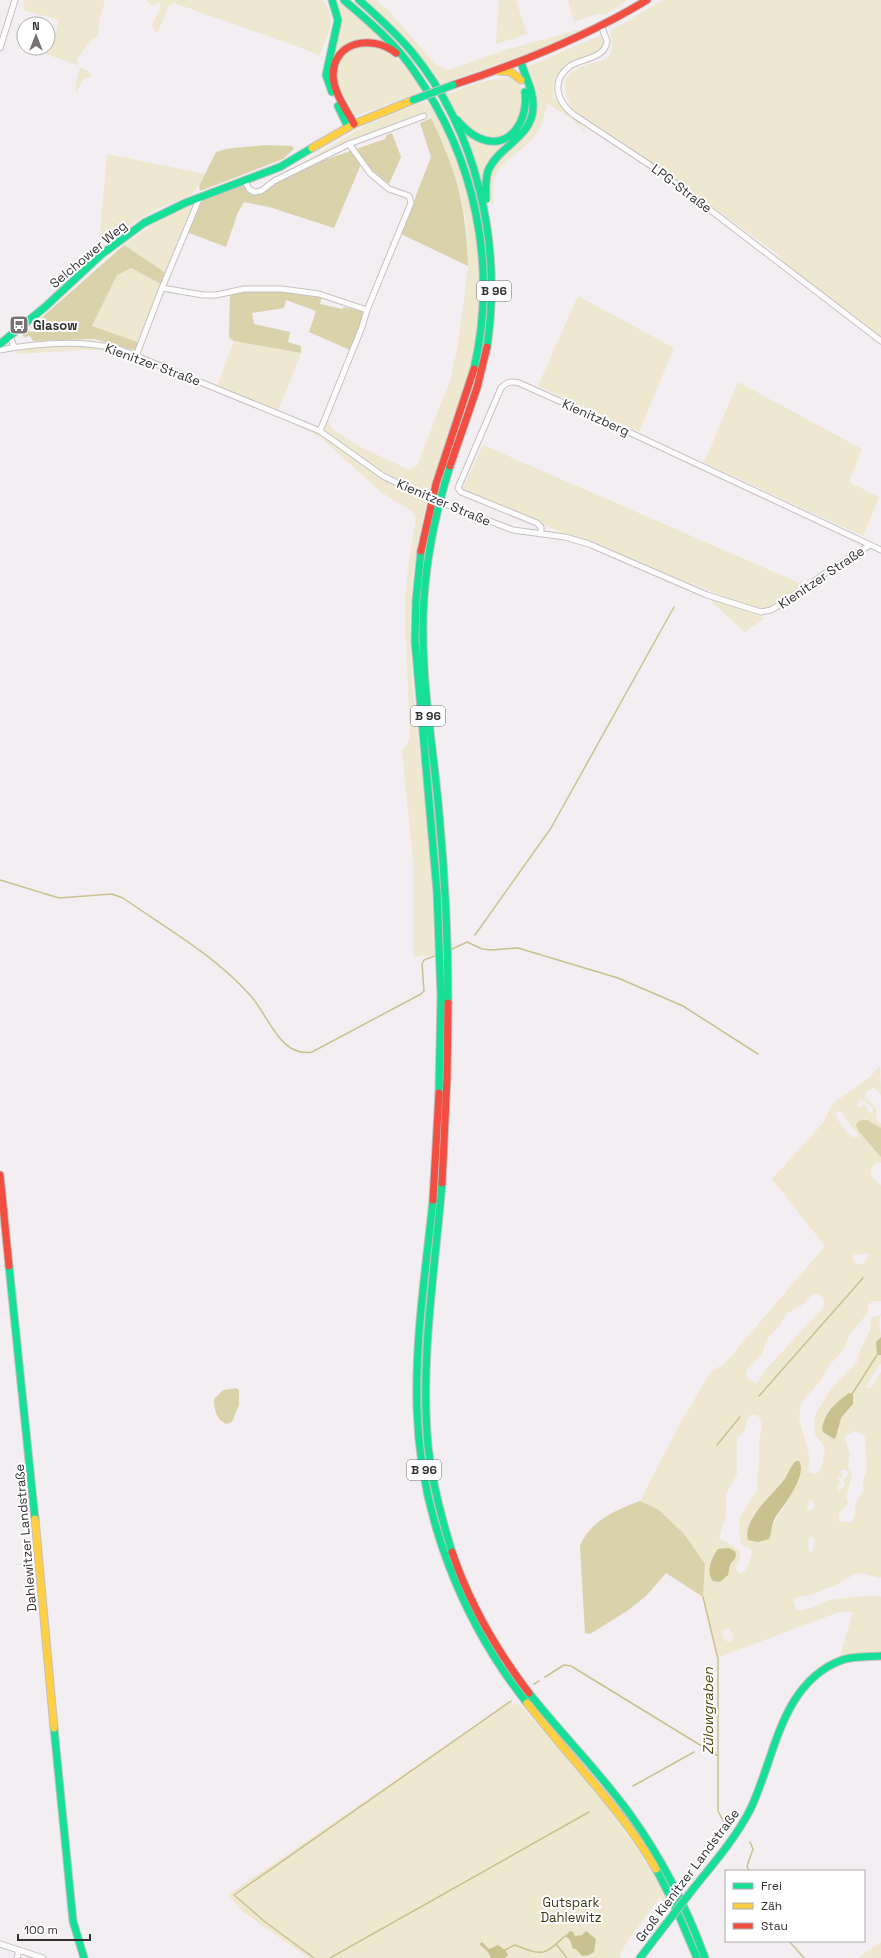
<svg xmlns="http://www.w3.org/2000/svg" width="881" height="1958" font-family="'Space Grotesk',sans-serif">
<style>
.green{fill:#ede8cf;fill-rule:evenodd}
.forest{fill:#d9d2ab}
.water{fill:#c9c28f}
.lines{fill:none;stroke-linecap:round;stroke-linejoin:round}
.stream{stroke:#c9c28f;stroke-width:1.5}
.street-casing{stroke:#c5c1c3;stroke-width:7}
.fast-casing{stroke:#c5c1c3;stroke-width:9}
.slow-casing{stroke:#c5c1c3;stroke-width:9}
.jam-casing{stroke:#c5c1c3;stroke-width:9}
.street{stroke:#fdfcfd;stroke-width:5}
.fast{stroke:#16e098;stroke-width:7}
.slow{stroke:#ffcf43;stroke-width:7}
.jam{stroke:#f24e42;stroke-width:7}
.street-bridge-casing{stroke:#c5c1c3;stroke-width:7;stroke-linecap:butt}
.fast-bridge-casing{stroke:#c5c1c3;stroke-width:9;stroke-linecap:butt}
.street-bridge{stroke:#fdfcfd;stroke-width:5}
.fast-bridge{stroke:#16e098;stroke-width:7}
.labels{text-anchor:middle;stroke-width:4;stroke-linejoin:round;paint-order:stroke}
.shield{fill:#fff;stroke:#706e6f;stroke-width:1}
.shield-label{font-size:12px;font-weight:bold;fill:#323031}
.street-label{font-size:13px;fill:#323031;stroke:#fff}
.poi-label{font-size:13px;font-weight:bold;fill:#323031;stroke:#fff;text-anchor:start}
.park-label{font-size:13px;fill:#3c3917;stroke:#fff}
.water-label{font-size:14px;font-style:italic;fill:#4f490e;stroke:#fff}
</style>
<rect width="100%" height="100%" fill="#f3eef1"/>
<path class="green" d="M25 0H105L99 21 98 36 90 41 77 59 78 65 40 52 44 48H48V44L55 37 59 20 23 10Z
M146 0H323C340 24 325 34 319 58L315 53 174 3 168 7 158 32H156L152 26 161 6 158 3 153 6Z
M335 0H338L356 14 384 42 368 38 329 65 333 53Z
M367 0H376L388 10 435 64 449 70 505 50 595 25 598 27 561 42 441 84 411 44Z
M499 0H516L527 34 496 44Z
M568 0H628L606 14H597L574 22Z
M663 0H881V338L785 265 779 255 659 168 573 111C559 83 562 70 594 63 600 61 606 61 610 55 614 49 612 39 610 31Z
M601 35 604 37V44L601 49 590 56 567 65 554 81 553 94 555 99 564 110 578 121 589 137 573 120 547 103C544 115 542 128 534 137 511 163 487 163 494 204L490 205C483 168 503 155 527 132V67Z
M370 43 393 54 404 65 423 91 356 116 336 83 338 63 351 47Z
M80 67 89 72 92 77 84 78 76 93V83Z
M511 75C521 84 529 100 524 114 519 128 500 141 485 137 478 136 469 128 464 123 457 117 451 103 446 95 462 88 492 77 508 78Z
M428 101C440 123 452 145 460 169 485 236 486 316 466 384 462 395 458 405 454 415 445 441 437 467 428 493L406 484 370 464 323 428 327 417 332 429 364 449 408 469 417 466 451 378 458 345 468 266 467 228 462 200 446 150 427 113 368 134 297 166 365 126 392 113Z
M531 107 504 148 484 186 470 145 463 129 500 142Z
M107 154 205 174 193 194 155 210 99 244Z
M199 201 166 273 124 245 159 220Z
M131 268 161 284 140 343 92 327 117 275Z
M578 296 674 348 639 432 538 386Z
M234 341 301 353 278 410 217 386Z
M81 345 100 346 135 357 132 362 100 350H81L17 354V349Z
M738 382 862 449 849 482 879 497 863 536 704 463Z
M294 424 323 435 380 477 427 500C417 541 410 583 410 626 410 680 418 734 424 789 430 844 434 899 434 955L413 957V860L402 750 407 745 410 738 405 614 407 575 416 518 413 512 381 492 320 437Z
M483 445 806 586 771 609 758 610 461 492Z
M708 598 765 618 744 632Z
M880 1065 881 1095 877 1090 873 1088 866 1092 864 1097 876 1108 877 1120 881 1124V1163H876C866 1171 872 1179 881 1185V1301H873L868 1305 867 1314 849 1335 844 1349 827 1368 822 1379 801 1403 799 1418 810 1459 808 1471 812 1474 818 1473 822 1466 825 1448 815 1434 814 1420 817 1411 834 1385 857 1362 861 1348 871 1329 870 1324 872 1317 879 1316 881 1313 879 1322 881 1337 876 1343 877 1355H881V1364L878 1366 866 1387 868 1389 871 1388 881 1372V1578L859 1573 853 1575 835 1586 827 1588 814 1594 796 1597 793 1601 797 1611C808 1611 817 1604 827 1601 838 1598 870 1595 881 1597V1652L840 1656 853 1612H839L719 1657 703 1597 705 1564 640 1501 680 1424 710 1373 726 1362 825 1246 772 1179 824 1122 832 1104 871 1076ZM864 1100 873 1109 872 1113H869L867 1107 864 1105 859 1108 857 1105 859 1101ZM838 1111H841L857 1133V1136L853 1138C847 1133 836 1121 836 1112ZM866 1253 870 1255 862 1264H856L852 1258 853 1255ZM813 1294 820 1295 824 1299V1307L769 1366 756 1384 746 1376V1371L762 1354 768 1337 780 1326 786 1314 801 1306ZM849 1393 853 1394 850 1409 841 1418 836 1437 822 1429C824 1412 837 1404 849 1393ZM751 1415H756L760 1418 762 1427 759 1442V1464L757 1474 758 1489 740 1517 739 1531 741 1543 743 1546 750 1548 752 1553C749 1561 750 1572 739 1573L735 1567C750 1547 731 1547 719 1538L726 1516V1494L737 1474V1438L745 1430 748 1417ZM855 1431 865 1436 867 1470 863 1480V1491L855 1504C856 1511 855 1515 852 1522H839V1513L848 1504 846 1496 852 1476 848 1465 850 1454 845 1439 846 1435ZM799 1461 801 1466C797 1477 794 1488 789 1498 781 1515 773 1518 770 1537L752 1518 784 1479 792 1464ZM842 1470H846L849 1474 844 1479 845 1485 839 1491 836 1486 841 1483 837 1478 843 1477 840 1471ZM813 1499 815 1505 813 1509 808 1510 807 1505 808 1501ZM810 1537H813L815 1542 812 1552 809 1551 808 1539ZM729 1628 734 1637 731 1642 726 1641 723 1638 722 1630Z
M511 1701 514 1706 518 1703 604 1801 652 1871 670 1906 667 1911 660 1896 621 1951 620 1958H309L243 1912 228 1895Z
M881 1942V1958H858Z"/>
<path class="forest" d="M431 118C457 172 466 206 468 266L401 234 431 157 420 123Z
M392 133 401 157 389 184 362 162 334 228 269 207 244 202 238 212 226 247 184 231 199 201 248 184 253 195 261 193 276 182 310 165 385 139 387 135Z
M264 145 292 146 294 149 283 159 200 191 199 186 216 152C234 146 246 148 264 145Z
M124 245 166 273 161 284 131 268 117 275 92 326 140 343 138 349 133 350 94 339 33 341 30 336 24 337 22 335 28 330 31 332 51 328 50 326 30 328Z
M265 290 322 296 320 304 342 309 345 307 363 312 360 327 350 350 309 332 316 311 286 300 284 308 252 313 254 324 290 332 288 342 301 346V353L234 341 229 338 230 293Z
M862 1120H867L881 1128V1157L859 1132 856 1125 858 1122Z
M236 1388 239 1390V1405L232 1422 226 1424C216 1419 214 1409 214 1399L223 1390Z
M640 1501 659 1510 684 1534 705 1564 703 1597 666 1573 646 1596 627 1611 590 1634 585 1633 580 1546C590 1521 616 1510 640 1501Z"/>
<path class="water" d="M881 1337V1355H877L876 1342Z
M849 1393 853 1394V1404L841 1418 836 1437 834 1439 823 1432 822 1429C824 1413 836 1402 849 1393Z
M796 1461H799C808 1476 783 1506 775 1518 771 1525 772 1533 769 1539L758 1542 748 1540C742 1520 773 1494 784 1480 788 1474 790 1466 796 1461Z
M729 1548 735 1551C738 1559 733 1559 730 1565 729 1568 729 1572 728 1575L720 1582 713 1581C705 1572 712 1557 718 1549Z
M570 1931 573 1932 575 1936 582 1935 586 1931 596 1939 594 1952 589 1955 582 1956 576 1949H573L570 1940 565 1936Z
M482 1942 489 1949 498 1945 505 1950 508 1955 505 1958H491L488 1952 479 1944Z"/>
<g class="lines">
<path class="stream" d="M0 880 59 898 112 894 123 898C166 928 214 955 249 994 268 1013 279 1058 312 1052L421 994 424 991 422 964 424 960 437 955
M475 935 551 828 674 607
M450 950 467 942 482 949 491 950 518 948 618 978 683 1006 758 1054
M852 1394 877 1355
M759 1396 863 1278
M717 1445 740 1417
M703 1597 718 1659V1811L726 1826
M545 1677 564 1665 571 1666 718 1756
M534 1684 539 1681
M633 1786 694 1752
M749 1871 747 1866 753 1849 750 1842
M789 1941 804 1958
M556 1944 567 1958
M505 1950 515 1945C544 1956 543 1956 565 1936
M314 1958 264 1921 234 1895 511 1701
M330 1958 589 1812"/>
<defs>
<path id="street" d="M602 28 607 41C605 59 582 58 570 66 550 81 557 102 574 115L662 173 881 341
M0 48 15 0
M245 181 249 189 254 192 261 191 274 181 349 144 424 116
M162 288 203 295H216L244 289H282L319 294 367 310
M10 336 14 347
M0 350C37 343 82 340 119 349L320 431 383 476 422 495
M136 356 162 288 200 197
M320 431 362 327 367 310 411 203 409 196 389 189 370 173 349 144
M450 506 513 530 565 537 589 544 707 595 761 612 771 610 791 598 824 574 870 545
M541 534V527L537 523 461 492 458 488 501 388C507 382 510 381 519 383L633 434 881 550
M0 1944 43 1958
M17 1958 19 1950"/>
<path id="fast" d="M332 0 338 20 326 75 332 92
M344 0C369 22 395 43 414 71 475 157 498 265 474 369
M359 0C377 16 395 32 411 51 478 132 502 244 487 347
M338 106 348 127
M457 120C463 127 470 134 479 138 510 152 529 119 525 92
M486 199C486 190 485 180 488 171 498 146 533 137 533 107 534 91 525 77 521 62
M0 344 45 307 102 254 144 223 185 203 280 167 312 148
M421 551 416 600 415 641 437 892 441 997 439 1093
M448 1003C448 939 445 876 439 813 434 753 423 694 423 635 422 577 433 520 450 466
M442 1183C435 1270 420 1358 428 1446 432 1482 441 1517 452 1552
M433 1200C426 1269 415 1338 417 1408 420 1514 461 1620 527 1703
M9 1266 35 1519
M529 1693C561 1734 598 1770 629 1813 661 1857 686 1906 705 1958
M54 1728 73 1921 84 1958
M656 1869 674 1904 697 1958
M693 1889C713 1864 735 1839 750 1810 775 1759 780 1683 842 1660 854 1656 868 1657 881 1656
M640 1958 666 1924"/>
<path id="slow" d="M498 71 511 72 521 80
M312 148 354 124 413 100
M35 1519 54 1728
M527 1703C570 1759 620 1807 656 1869"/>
<path id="jam" d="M453 85C521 63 586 37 647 0
M354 124C346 109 334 93 333 76 333 41 372 34 396 53
M450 466 477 388 487 347
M421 551 436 484 474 369
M0 1175 9 1266
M442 1183 447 1078 448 1003
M433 1200 439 1093
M452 1552C469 1602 497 1651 529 1693"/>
</defs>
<use href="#street" class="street-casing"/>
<use href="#fast" class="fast-casing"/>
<use href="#slow" class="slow-casing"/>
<use href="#jam" class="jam-casing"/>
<use href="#street" class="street"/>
<use href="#fast" class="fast"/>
<use href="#slow" class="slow"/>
<use href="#jam" class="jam"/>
<defs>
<path id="street-bridge" d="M422 495 450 506"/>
<path id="fast-bridge" d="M413 100 453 85
M666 1924 693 1889"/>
</defs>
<use href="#street-bridge" class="street-bridge-casing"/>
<use href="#fast-bridge" class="fast-bridge-casing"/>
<use href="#street-bridge" class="street-bridge"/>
<use href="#fast-bridge" class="fast-bridge"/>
</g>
<defs>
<symbol id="bus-square" viewBox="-11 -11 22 22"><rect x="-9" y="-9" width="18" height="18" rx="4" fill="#767274" stroke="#fff"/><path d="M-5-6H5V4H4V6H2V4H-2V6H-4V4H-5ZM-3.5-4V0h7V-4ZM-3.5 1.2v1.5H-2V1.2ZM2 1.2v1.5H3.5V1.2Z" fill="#fff"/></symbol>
</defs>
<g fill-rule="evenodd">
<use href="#bus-square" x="8" y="314" width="22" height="22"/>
</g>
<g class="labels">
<g class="shield">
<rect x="477" y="281" width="34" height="20" rx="3"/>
<rect x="411" y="706" width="34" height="20" rx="3"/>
<rect x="407" y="1460" width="34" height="20" rx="3"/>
</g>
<g class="shield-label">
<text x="494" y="295">B 96</text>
<text x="428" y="720">B 96</text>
<text x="424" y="1474">B 96</text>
</g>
<g class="street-label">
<text transform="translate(682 188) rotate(37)" y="5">LPG-Straße</text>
<text transform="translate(88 254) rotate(-40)" y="5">Selchower Weg</text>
<text transform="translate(153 364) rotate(20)" y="5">Kienitzer Straße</text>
<text transform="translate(596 417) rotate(24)" y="5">Kienitzberg</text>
<text transform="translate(444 502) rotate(23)" y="5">Kienitzer Straße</text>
<text transform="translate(821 577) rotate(-34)" y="5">Kienitzer Straße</text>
<text transform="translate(25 1538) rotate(-95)" y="5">Dahlewitzer Landstraße</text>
<text transform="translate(687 1875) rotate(-53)" y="5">Groß Kienitzer Landstraße</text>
</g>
<g class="poi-label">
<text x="33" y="330">Glasow</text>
</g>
<g class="park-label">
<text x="571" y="1907">Gutspark<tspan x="571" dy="15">Dahlewitz</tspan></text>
</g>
<g class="water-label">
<text transform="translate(708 1711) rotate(-90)" y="5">Zülowgraben</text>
</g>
</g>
<rect x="725" y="1870" width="140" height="72" fill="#ffffff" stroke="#adacad"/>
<rect x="733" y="1883" width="20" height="6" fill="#16e098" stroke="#adacad"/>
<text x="761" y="1890" font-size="12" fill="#323031">Frei</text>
<rect x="733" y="1903" width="20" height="6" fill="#ffcf43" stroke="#adacad"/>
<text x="761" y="1910" font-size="12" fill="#323031">Zäh</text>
<rect x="733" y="1923" width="20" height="6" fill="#f24e42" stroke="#adacad"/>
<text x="761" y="1930" font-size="12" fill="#323031">Stau</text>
<g transform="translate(36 36)"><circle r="19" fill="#ffffff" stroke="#adacad"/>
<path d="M0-3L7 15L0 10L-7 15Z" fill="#767274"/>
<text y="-6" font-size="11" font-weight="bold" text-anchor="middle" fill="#323031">N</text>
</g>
<path d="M18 1934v6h72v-6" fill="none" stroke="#323031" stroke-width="2"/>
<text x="24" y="1934" font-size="12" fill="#323031" stroke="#ffffff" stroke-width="3" paint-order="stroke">100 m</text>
</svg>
